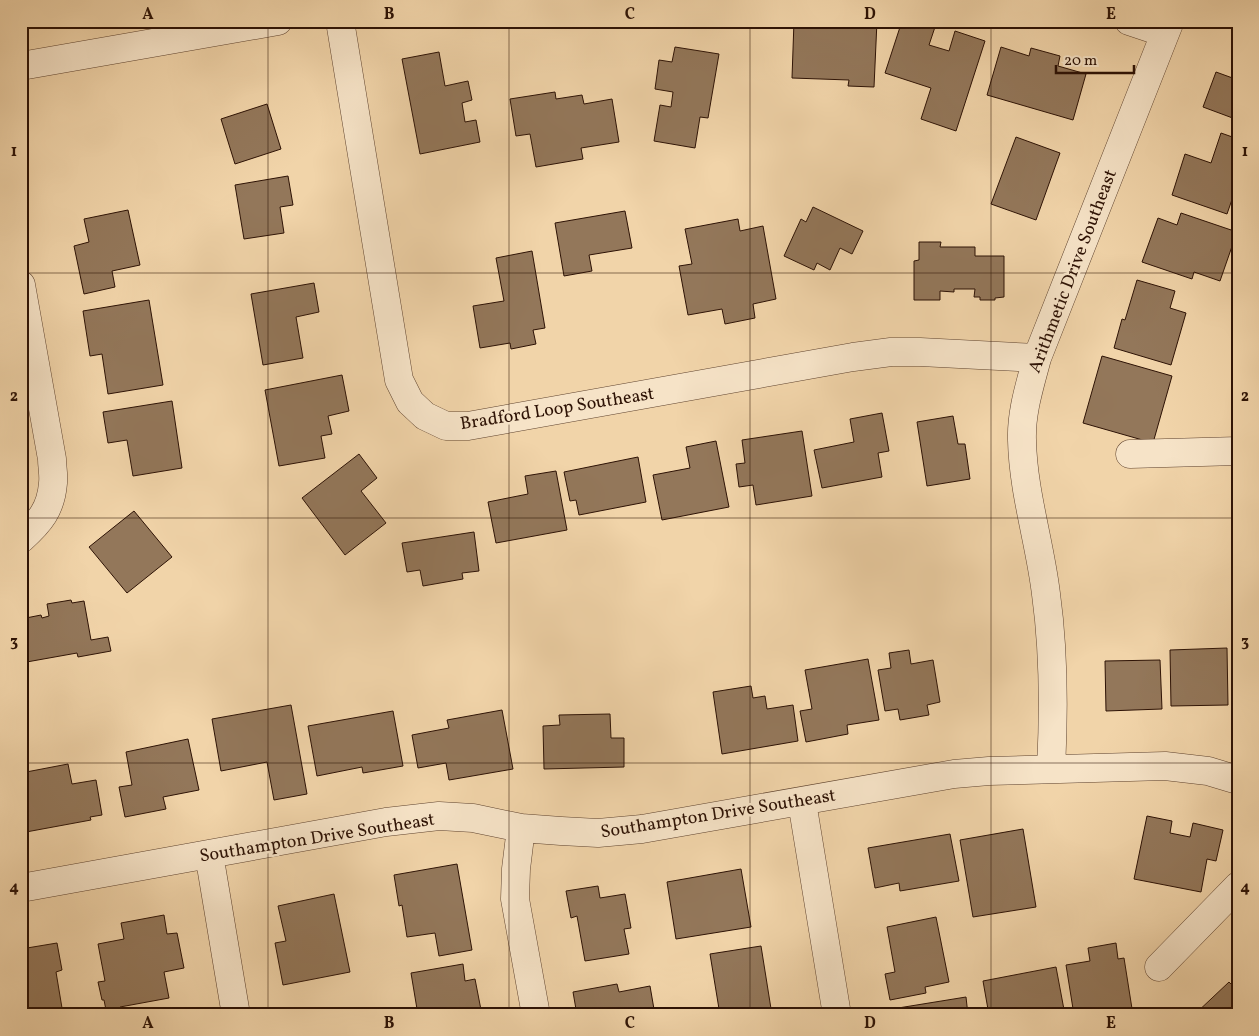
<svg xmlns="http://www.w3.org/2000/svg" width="1259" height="1036" font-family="Vollkorn,serif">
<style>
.building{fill:#93775a;stroke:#2d1205}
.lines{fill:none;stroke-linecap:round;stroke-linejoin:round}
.minor-casing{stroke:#5e422e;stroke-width:29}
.minor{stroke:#f6e3c7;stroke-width:28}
.grid{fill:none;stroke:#2d1205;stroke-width:1;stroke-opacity:0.55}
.labels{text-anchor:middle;stroke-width:5;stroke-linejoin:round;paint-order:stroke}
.street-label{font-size:18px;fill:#2d1205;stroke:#f6e3c7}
.neatline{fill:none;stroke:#2d1205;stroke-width:2}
.grid-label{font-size:16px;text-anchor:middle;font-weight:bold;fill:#2d1205}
</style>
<rect width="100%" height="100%" fill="#f1d4a9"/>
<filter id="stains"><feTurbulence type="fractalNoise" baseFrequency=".004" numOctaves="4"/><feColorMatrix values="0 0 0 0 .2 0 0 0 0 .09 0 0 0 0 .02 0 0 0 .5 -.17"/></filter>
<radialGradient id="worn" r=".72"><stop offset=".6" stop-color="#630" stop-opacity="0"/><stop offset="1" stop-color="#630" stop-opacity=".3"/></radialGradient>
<path class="building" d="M794 21H877L874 87 848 86 849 80 792 78Z
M902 21H937L929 45 949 51 955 31 985 41 956 131 921 119 931 88 885 73Z
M675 47 719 54 708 118 700 117 695 148 654 141 660 105 671 107 673 92 655 89 659 60 672 62Z
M1001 47 1029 56 1031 48 1060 56 1058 66 1086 74 1073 120 987 95Z
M439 52 445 86 468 81 472 100 462 103 465 122 476 120 480 142 420 154 402 59Z
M1216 72 1238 80V120L1203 107Z
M555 92 556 99 582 95 584 104 612 99 619 142 581 148 583 159 536 167 530 134 516 136 510 99Z
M267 104 281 149 235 164 221 119Z
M1221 133 1238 139V182L1227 214 1172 195 1185 154 1211 163Z
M1016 137 1060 153 1036 220 991 204Z
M288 176 293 205 280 207 284 233 244 239 235 185Z
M813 207 863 231 852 254 840 248 830 270 817 263 814 270 784 256 801 219 806 222Z
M128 210 140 265 112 271 115 287 84 294 74 246 89 242 84 219Z
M625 211 632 248 589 255 592 271 564 276 555 223Z
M1181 213 1237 232 1220 281 1194 272 1192 279 1142 262 1158 218 1177 225Z
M738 219 740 231 763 226 776 299 753 304 755 318 725 324 722 309 688 315 679 266 692 264 685 229Z
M919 242H941L940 247H975V256H1004V297L995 298V300H980V297H974L975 289H954V292L940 291V300H914V261L919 260Z
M532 251 545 328 533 330 536 344 511 349 510 343 480 348 473 306 504 301 496 258Z
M1137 280 1175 291 1170 308 1186 313 1171 365 1114 348 1122 319 1125 320Z
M314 283 319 312 296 317 303 358 263 365 251 294Z
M149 300 163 385 108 394 102 354 90 356 83 311Z
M1102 356 1172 376 1153 443 1083 423Z
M342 375 349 411 328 416 332 434 321 436 325 458 279 466 265 390Z
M172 401 182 468 133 476 127 440 108 443 103 412Z
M882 413 889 451 878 453 882 477 822 488 814 450 854 442 850 419Z
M953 416 958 444H965L970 479 927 486 917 422Z
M802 431 812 496 756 505 753 485 739 487 736 464 745 463 742 440Z
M716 441 729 507 662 520 653 475 690 468 686 447Z
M359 454 377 478 361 491 386 523 345 555 302 498Z
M638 457 646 502 579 515 576 500 570 501 564 472Z
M556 471 567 530 496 543 488 502 528 494 525 476Z
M134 511 172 557 127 593 89 547Z
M474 532 479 571 462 573 463 579 423 586 420 570 407 572 402 543Z
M71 600 72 603 84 601 91 640 108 637 111 651 78 657 77 653 21 663V620L26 619V618L41 615 42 618 49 616 47 604Z
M1227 648 1228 705 1171 706 1170 650Z
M909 650 911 664 933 660 940 702 927 705 929 715 900 720 898 709 885 711 878 670 891 668 889 653Z
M868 659 879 720 847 725 848 734 806 742 800 711 812 709 805 670Z
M1160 660 1162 709 1106 711 1105 661Z
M751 686 753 698 765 696 767 709 793 705 798 741 722 754 713 692Z
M291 705 307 794 274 800 267 762 221 771 212 719Z
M502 710 513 769 449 780 446 763 418 768 412 735 449 728 447 720Z
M393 711 403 766 363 773 362 767 317 776 308 726Z
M610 714 611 738H624V767L544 769 543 726 560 725 559 715Z
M188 739 199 790 163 797 166 809 125 817 119 787 132 785 126 752Z
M68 764 72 784 96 780 102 815 90 817 91 820 26 832 21 805V773Z
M1147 816 1172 821 1170 833 1190 837 1193 823 1223 830 1216 861 1207 859 1201 892 1134 879Z
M1023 829 1036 907 973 917 960 840Z
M950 834 959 881 900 891 899 883 875 888 868 848Z
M457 864 472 950 439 956 435 933 407 937 402 905 399 906 394 875Z
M741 869 751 927 676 939 667 882Z
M598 886 600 898 625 894 631 928 624 929 629 954 585 961 577 916 571 918 566 891Z
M334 894 350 972 283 985 275 943 286 941 278 906Z
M164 915 167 934 177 933 184 968 164 972 169 998 120 1007 121 1013 107 1015 104 1000H102L98 982 105 981 98 944 124 939 121 923Z
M936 917 949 982 925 987 926 993 890 1000 885 974 895 972 887 927Z
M57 943 62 970 56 972 63 1014 21 1015V949Z
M1116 943 1118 959 1124 958 1133 1015H1074L1066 965 1090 961 1088 948Z
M761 946 772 1015H720L710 954Z
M463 964 465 981 475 979 482 1015H418L411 973Z
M1056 967 1065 1015H989L983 981Z
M1229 982 1238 991V1015H1194Z
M617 984 619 992 650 986 655 1015H577L573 992Z
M966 997 968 1015H893L892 1009Z
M331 1008 332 1015H296Z"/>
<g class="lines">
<defs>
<path id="minor" d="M340 21 399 380 410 402 425 416 446 426H468L853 357 891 352H920L1037 358
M1129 21 1165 33
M21 66 278 21
M21 285 52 459C52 467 54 475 53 483 51 509 40 522 21 539
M1130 454 1238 451
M1051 769C1054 711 1054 652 1046 594 1040 543 1023 492 1022 440 1021 412 1030 385 1037 358L1170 21
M802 802 837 1015
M521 828 516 869 515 899 536 1015
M209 854 236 1015
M21 888 386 822 439 816 473 818 521 828 561 831 598 833 642 829 954 774 989 771 1165 766 1208 771 1238 780
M1159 967 1238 886"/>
</defs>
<use href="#minor" class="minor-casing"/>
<use href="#minor" class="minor"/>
</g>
<path class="grid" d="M268 21V1015M509 21V1015M750 21V1015M991 21V1015M21 273H1238M21 518H1238M21 763H1238"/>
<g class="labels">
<g class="street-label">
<text transform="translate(1072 271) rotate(-69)" y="6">Arithmetic Drive Southeast</text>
<text transform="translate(557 408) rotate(-9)" y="6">Bradford Loop Southeast</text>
<text transform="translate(718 813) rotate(-9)" y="6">Southampton Drive Southeast</text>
<text transform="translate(317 837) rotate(-9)" y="6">Southampton Drive Southeast</text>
</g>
</g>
<rect width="1259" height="1036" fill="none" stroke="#f1d4a9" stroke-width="55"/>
<path d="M1056 65v8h78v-8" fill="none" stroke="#2d1205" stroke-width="2.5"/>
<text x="1064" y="65" font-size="15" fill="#2d1205" stroke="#f6e3c7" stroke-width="4" paint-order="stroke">20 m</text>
<rect x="28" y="28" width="1204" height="980" class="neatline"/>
<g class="grid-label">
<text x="148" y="19">A</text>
<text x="389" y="19">B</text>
<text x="630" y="19">C</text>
<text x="870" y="19">D</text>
<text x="1111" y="19">E</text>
<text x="14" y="156">1</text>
<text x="1245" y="156">1</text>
<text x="14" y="401">2</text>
<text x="1245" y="401">2</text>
<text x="14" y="646">3</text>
<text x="1245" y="646">3</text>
<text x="14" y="892">4</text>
<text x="1245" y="892">4</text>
<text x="148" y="1028">A</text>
<text x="389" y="1028">B</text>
<text x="630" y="1028">C</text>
<text x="870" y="1028">D</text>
<text x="1111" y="1028">E</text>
</g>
<rect width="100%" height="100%" filter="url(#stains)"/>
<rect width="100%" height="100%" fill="url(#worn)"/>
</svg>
